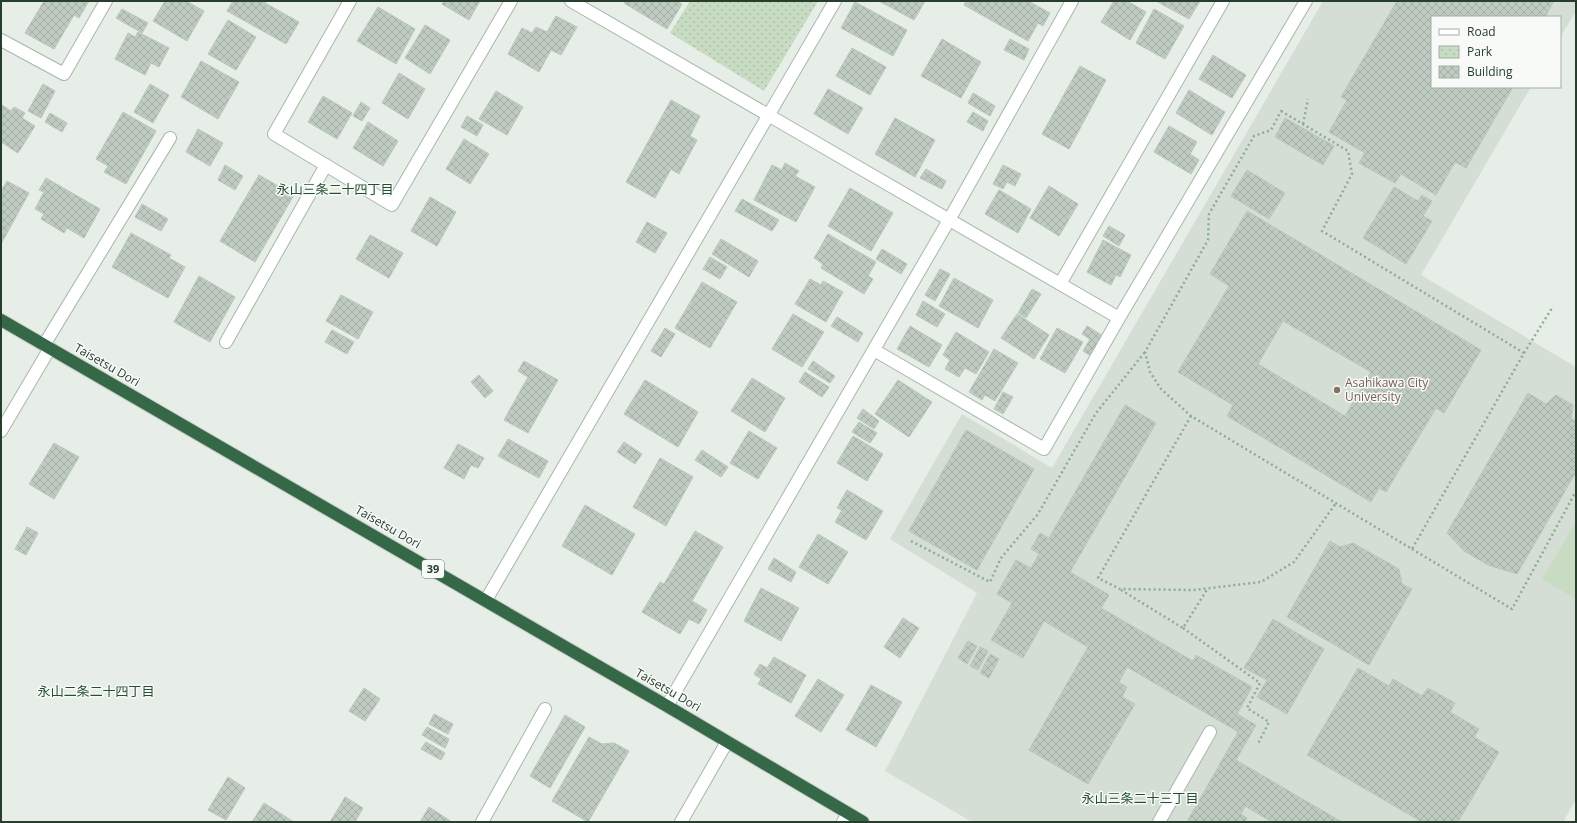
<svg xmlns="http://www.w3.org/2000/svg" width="1577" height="823" font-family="'Open Sans','Noto Sans JP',sans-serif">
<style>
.built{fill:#d5ded5}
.park{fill:url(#park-dots)}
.pitch{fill:#c7dcc2}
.building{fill:url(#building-cross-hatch);stroke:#b9c7bb;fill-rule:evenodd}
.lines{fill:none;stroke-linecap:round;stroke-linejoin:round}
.lane-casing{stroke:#a9b6ab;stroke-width:14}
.street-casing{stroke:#a9b6ab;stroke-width:14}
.highway-casing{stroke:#c3c9c4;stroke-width:14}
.path{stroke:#8aae92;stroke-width:2.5;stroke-dasharray:2 3;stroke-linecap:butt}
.lane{stroke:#fff;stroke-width:12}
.street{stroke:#fff;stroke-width:12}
.highway{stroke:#356846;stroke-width:12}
.education-dot{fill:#8d6e63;stroke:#f7faf7;stroke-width:1.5}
.labels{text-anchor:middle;stroke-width:3;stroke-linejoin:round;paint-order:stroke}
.shield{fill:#f7faf7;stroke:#65766a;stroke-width:1}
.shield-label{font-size:11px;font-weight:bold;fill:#273e2d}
.street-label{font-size:12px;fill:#273e2d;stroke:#f7faf7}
.education-label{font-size:12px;fill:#785e54;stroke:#f7faf7;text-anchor:start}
.neighbourhood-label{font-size:13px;fill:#244f30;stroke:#f7faf7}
</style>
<defs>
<pattern id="park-dots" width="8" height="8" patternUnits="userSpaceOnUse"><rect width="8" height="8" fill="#c7dcc2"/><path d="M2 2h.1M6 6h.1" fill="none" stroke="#abbea7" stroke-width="1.8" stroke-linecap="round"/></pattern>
<pattern id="building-cross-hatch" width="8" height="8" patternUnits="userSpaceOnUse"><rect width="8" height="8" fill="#bfcbc1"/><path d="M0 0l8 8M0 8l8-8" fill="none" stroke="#a4afa6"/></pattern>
</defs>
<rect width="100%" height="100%" fill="#e6eee7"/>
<path class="built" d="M1323 1H1576V11L1560 38V17H1432V87H1531L1421 275 1576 367V799L1563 822H972L885 771 977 593 890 539 962 414 1052 468Z"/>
<path class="park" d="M690 1H818L764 91 670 33Z"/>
<path class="pitch" d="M1576 522V599L1542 579Z"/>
<path class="building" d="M44 1H89L79 18 74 15 54 49 25 33Z
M165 1H186L204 11 187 41 153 21Z
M233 1H266L265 3 299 22 286 44 227 11Z
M444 1H480L469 20 442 4Z
M625 1H677L682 4 667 29 624 3Z
M879 1H925L914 20Z
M966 1H1028L1050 13 1043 26 1038 23 1028 41 964 5Z
M1114 1H1127L1146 12 1130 40 1101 22Z
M1156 1H1200L1189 19Z
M1397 1H1554L1545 17H1432V87H1513L1466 168 1455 162 1436 195 1401 174 1395 183 1359 163 1365 153 1329 132 1347 100 1341 97Z
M855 2 907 30 893 56 841 28Z
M378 7 415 29 396 64 357 41Z
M122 9 148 23 142 33 116 18Z
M1154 9 1184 26 1165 59 1136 43Z
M556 16 577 27 561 55 551 50 539 72 508 54 522 28 532 33 536 27 547 32Z
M228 20 256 37 236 70 208 54Z
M425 25 450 40 430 74 405 58Z
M138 32 169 48 159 67 151 63 145 75 115 59 128 33 135 37Z
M942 39 981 62 961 98 921 76Z
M1010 39 1029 49 1024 60 1004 50Z
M852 48 886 67 870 95 836 76Z
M1213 55 1246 75 1232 98 1199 79Z
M201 61 239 82 218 119 181 97Z
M1080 66 1106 80 1069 149 1042 134Z
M399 73 425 89 408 119 382 103Z
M43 84 55 91 41 118 28 111Z
M150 84 169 95 153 123 134 112Z
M828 89 863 108 848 134 814 114Z
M1189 90 1225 112 1212 135 1176 113Z
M496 91 523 107 507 135 479 119Z
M973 93 995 106 990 116 968 103Z
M323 96 352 113 337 139 308 122Z
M671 100 700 116 690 136 697 140 679 174 671 169 655 198 626 182Z
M361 102 370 108 362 121 353 116Z
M2 105 11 111 14 107 25 113 22 118 35 126 18 153 1 142Z
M123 112 156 131 126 184 104 172 108 166 96 159Z
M973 112 988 121 983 131 967 122Z
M50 113 67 123 62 132 45 122Z
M467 116 483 125 477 136 461 127Z
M895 118 935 140 915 177 875 154Z
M1285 118 1334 146 1323 165 1275 137Z
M368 122 398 141 383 166 353 148Z
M1169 126 1197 142 1190 154 1199 160 1191 174 1154 152Z
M198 129 223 143 210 166 186 152Z
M464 139 489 154 470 184 446 169Z
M785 163 799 171 795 176 815 187 796 222 754 200 772 165 782 170Z
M225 165 243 176 235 190 218 180Z
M1003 165 1021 174 1015 186 1007 182 1003 189 993 184Z
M926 169 946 181 942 189 920 178Z
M1247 170 1285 193 1269 219 1231 196Z
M259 175 294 195 255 262 220 241Z
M46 178 100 209 84 238 67 228 64 233 41 219 44 214 35 209 44 192 39 190Z
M7 181 29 193 1 244V191Z
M1049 186 1078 204 1059 236 1030 218Z
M1394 187 1418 201 1422 195 1432 201 1423 216 1432 221 1406 264 1363 238Z
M850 188 893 213 871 251 828 226Z
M999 190 1031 209 1018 233 985 214Z
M430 197 456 212 437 246 411 231Z
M742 199 779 220 772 231 735 211Z
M142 204 168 219 161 231 135 217Z
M1247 211 1481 350 1444 413 1436 408 1386 492 1379 488 1371 502 1227 416 1233 405 1178 372 1229 286 1210 274ZM1283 321 1371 372 1345 416 1258 364Z
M647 222 667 233 655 253 636 242Z
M1109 226 1125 235 1119 246 1103 236Z
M131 233 171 255 169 258 185 267 168 298 112 267Z
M828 234 876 262 868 276 873 279 864 294 821 268 823 264 814 258Z
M370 235 403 253 389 278 356 259Z
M721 239 758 261 749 277 712 254Z
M1103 240 1131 255 1120 277 1116 275 1111 285 1087 272Z
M882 249 907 264 901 274 876 259Z
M710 257 727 267 720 279 703 269Z
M940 269 950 274 935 301 925 295Z
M199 276 235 297 210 342 174 322Z
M954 278 993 300 978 328 939 306Z
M810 279 821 285 823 281 843 292 826 322 795 304Z
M702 282 737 302 710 348 675 328Z
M1032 289 1041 294 1026 318 1018 313Z
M341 295 373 312 358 339 326 321Z
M923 301 945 314 937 327 916 315Z
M793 314 824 332 802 367 772 349Z
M1017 314 1049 335 1034 359 1001 338Z
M837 317 863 333 858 342 831 326Z
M910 326 942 345 929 367 897 349Z
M1087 326 1103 336 1091 356 1083 351 1090 339 1082 334Z
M665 328 675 334 661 357 651 351Z
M1057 328 1083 342 1065 373 1040 359Z
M332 330 354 342 347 354 325 342Z
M956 332 989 352 976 374 965 368 959 377 945 369 950 360 943 355Z
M994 349 1018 363 995 401 985 395 982 400 969 392Z
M524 361 558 380 528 433 504 420 528 377 518 371Z
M813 361 835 376 830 383 808 369Z
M805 372 829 387 822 397 799 382Z
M479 375 493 391 485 398 471 382Z
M752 378 785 398 765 432 731 411Z
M645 380 698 412 678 447 624 414Z
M898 380 932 402 909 437 875 414Z
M1003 392 1013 397 1003 414 994 409Z
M1528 393 1546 404 1556 395 1573 405 1571 419 1576 421V472L1517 574 1488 565 1464 551 1447 533Z
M1125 405 1156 423 1070 572 1109 595 1101 608 1193 661 1196 655 1252 687 1230 727 1127 667 1119 682 1127 687 1122 697 1135 704 1088 784 1029 750 1088 647 1044 621 1023 658 991 640 1012 603 997 594 1016 560 1031 568 1039 554 1031 549 1040 533 1049 538Z
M863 409 879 421 874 429 857 418Z
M859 422 877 433 870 443 852 432Z
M966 430 1034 469 977 570 909 531Z
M749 431 777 448 758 479 730 463Z
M853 436 883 454 867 481 837 463Z
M508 439 548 461 539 478 498 456Z
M624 442 642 454 635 464 617 452Z
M54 443 79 457 54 499 29 484Z
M458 444 484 458 478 468 471 465 464 479 444 468Z
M702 450 728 467 721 477 695 460Z
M660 458 693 477 666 526 633 507Z
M847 490 883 511 866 540 835 522 842 510 837 508Z
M585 505 635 534 612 575 562 546Z
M27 527 38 533 26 555 15 549Z
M695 531 723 547 692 601 707 610 699 624 689 619 680 634 642 612 660 582 664 584Z
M818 534 848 552 828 584 799 567Z
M1330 541 1340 547 1353 543 1399 569 1402 584 1412 589 1369 665 1287 617Z
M774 558 796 572 791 582 768 569Z
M761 588 799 608 781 641 744 621Z
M903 618 919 628 900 658 884 647Z
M1273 619 1324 649 1287 714 1257 697 1267 680 1244 668Z
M968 641 977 646 967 664 958 658Z
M980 647 988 651 978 670 970 666Z
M990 654 999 659 989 678 980 673Z
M774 657 806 675 791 703 758 684 761 679 754 674 760 664 767 668Z
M1358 668 1389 686 1393 679 1422 696 1428 688 1455 703 1450 712 1479 729 1474 737 1499 752 1458 822H1422L1307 755Z
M818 679 844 695 821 732 795 716Z
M871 685 902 702 876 747 846 730Z
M364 688 380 699 365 721 349 711Z
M434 714 453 724 448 734 429 724Z
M1237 714 1256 725 1236 760 1342 822H1272L1245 806 1241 814 1247 818 1245 822H1192L1188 820 1238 732 1230 727Z
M565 715 585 727 550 788 530 776Z
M427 727 449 739 445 748 422 735Z
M589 737 602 744 614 743 629 751 588 822 552 801Z
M426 742 445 753 441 760 421 749Z
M228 777 245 788 226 820 208 810Z
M345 797 363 808 355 822H330Z
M264 803 294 822H252Z
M429 807 452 822H420Z"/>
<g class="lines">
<defs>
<path id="lane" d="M226 342 326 165
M44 345 170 138
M1159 822 1210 732"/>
<path id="street" d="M350 1 274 134 392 205 511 1
M571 1 1119 318
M1 40 64 74 106 1
M1060 284 1223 1
M874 350 1044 449 1119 318 1306 1
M1 431 50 348
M486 600 835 1
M667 706 949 220 1072 1
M482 822 545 709
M681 822 727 742
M843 822 848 814"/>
<path id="highway" d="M1 320 667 706 863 822"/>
</defs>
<use href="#lane" class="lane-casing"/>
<use href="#street" class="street-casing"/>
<use href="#highway" class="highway-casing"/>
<path class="path" d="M1281 111 1348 151 1352 174 1322 231 1524 353 1412 549 1191 416 1161 389 1150 372 1145 352 1208 240 1209 214 1254 136 1271 130Z
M1303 124 1308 99
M1524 353 1552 308
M1191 416 1098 578 1120 589 1194 590 1261 582 1294 562 1336 503
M911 541 990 582 1001 558 1038 514 1096 413 1145 352
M1412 549 1512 609 1576 491
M1121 590 1183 628 1208 588
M1183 628 1260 683 1247 708 1269 722 1258 744"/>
<use href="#lane" class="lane"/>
<use href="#street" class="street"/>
<use href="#highway" class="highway"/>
</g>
<circle class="education-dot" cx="1337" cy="390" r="4"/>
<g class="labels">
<rect class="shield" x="422" y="560" width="22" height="18" rx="3"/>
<g class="shield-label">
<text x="433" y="573">39</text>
</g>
<g class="street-label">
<text transform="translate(107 365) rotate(30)" y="4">Taisetsu Dori</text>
<text transform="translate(388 527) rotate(30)" y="4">Taisetsu Dori</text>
<text transform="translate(668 690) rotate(30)" y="4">Taisetsu Dori</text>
</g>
<g class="education-label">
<text x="1345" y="387">Asahikawa City<tspan x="1345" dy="14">University</tspan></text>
</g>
<g class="neighbourhood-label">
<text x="335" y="194">永山三条二十四丁目</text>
<text x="96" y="696">永山二条二十四丁目</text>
<text x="1140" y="803">永山三条二十三丁目</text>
</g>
</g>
<rect width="1577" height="823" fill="none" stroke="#273e2d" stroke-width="4"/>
<rect x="1431" y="16" width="130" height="72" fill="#f7faf7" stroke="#a4afa6"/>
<rect x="1439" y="29" width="20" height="6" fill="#ffffff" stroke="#a4afa6"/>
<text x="1467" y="36" font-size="12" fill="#273e2d">Road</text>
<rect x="1439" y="46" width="20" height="12" fill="url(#park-dots)" stroke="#a4afa6"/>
<text x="1467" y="56" font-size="12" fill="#273e2d">Park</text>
<rect x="1439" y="66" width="20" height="12" fill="url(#building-cross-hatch)" stroke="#a4afa6"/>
<text x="1467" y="76" font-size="12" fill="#273e2d">Building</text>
</svg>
